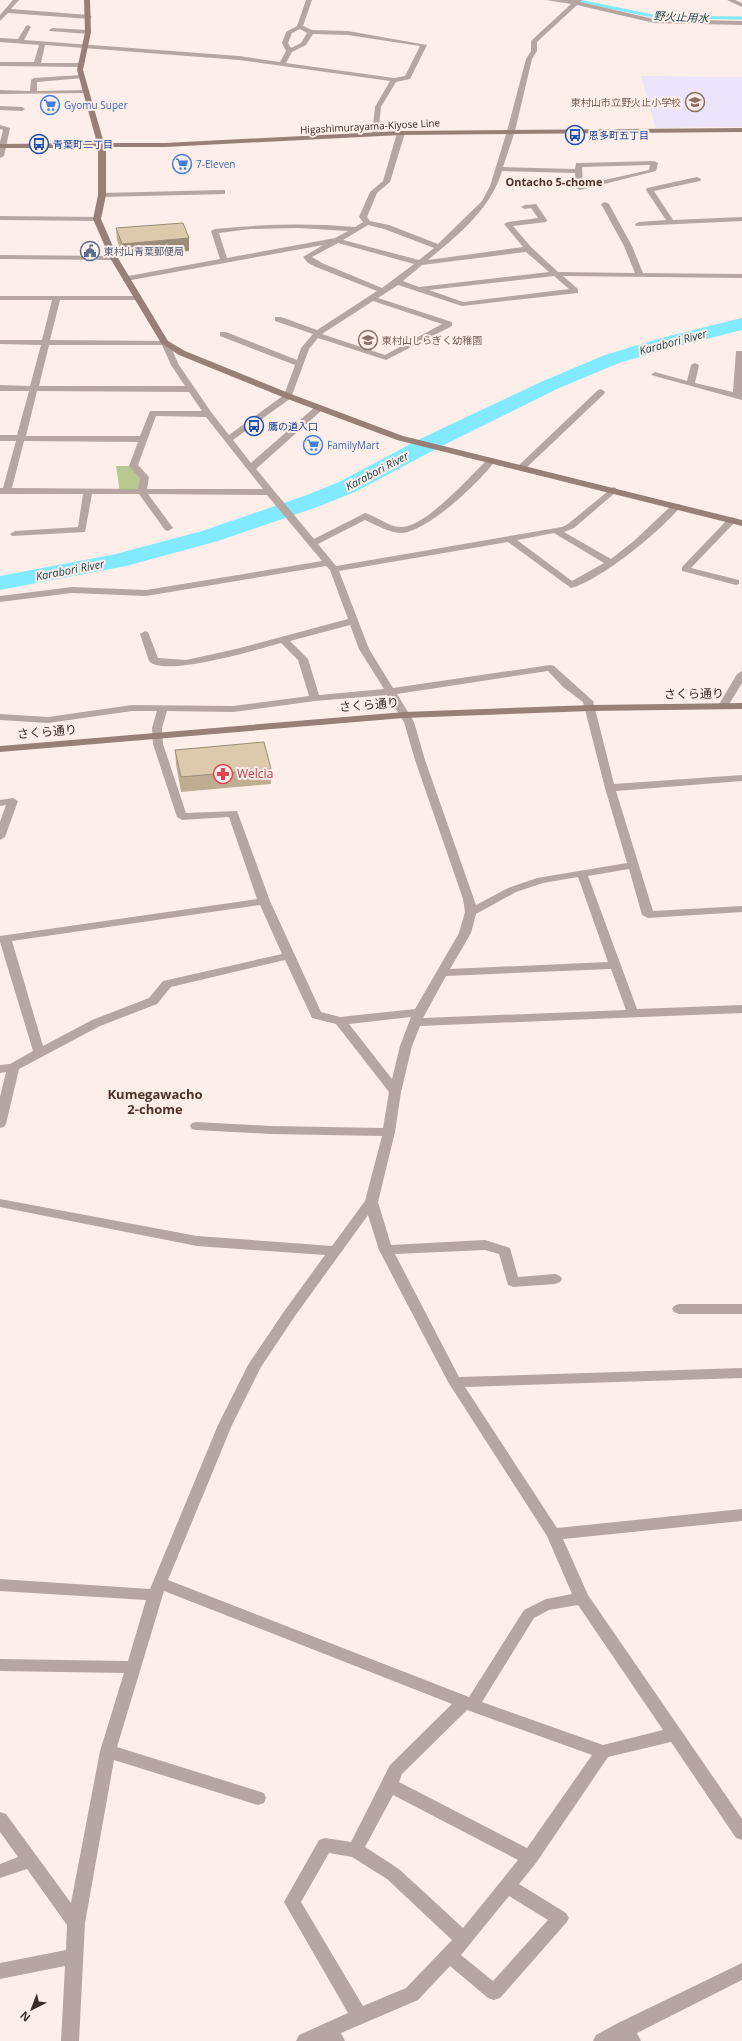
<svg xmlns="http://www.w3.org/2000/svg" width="742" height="2041" font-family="'Open Sans','Noto Sans JP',sans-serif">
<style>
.education{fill:#ebe4fa}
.green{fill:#b8c891}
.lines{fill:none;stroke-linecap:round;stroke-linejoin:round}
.stream{stroke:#81eaff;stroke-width:3}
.river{fill:#81eaff;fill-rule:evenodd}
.street{fill:#b6a5a1;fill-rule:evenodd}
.secondary{fill:#988079;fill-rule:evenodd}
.wall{fill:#bead93}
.shaded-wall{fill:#9b8d78}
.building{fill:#ddc9ab;stroke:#9b8d78}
.labels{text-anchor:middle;stroke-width:4;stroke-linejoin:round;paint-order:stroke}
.far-education-label{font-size:10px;fill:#785e54;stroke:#feeee9;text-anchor:end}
.far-shop-label{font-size:10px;fill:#366cbe;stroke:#feeee9;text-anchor:start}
.far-street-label{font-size:10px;fill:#392b26;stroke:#feeee9}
.far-transit-label{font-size:10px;fill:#164399;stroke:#feeee9;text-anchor:start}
.far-service-label{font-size:10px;fill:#4e5e75;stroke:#feeee9;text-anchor:start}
.far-water-label{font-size:11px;font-style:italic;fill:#174750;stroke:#feeee9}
.far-neighbourhood-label{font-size:11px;font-weight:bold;fill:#4f3227;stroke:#feeee9}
.street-label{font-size:12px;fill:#392b26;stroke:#feeee9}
.health-label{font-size:12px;fill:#be3a42;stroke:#feeee9;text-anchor:start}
.neighbourhood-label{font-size:13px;font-weight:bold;fill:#4f3227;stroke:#feeee9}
</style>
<rect width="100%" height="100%" fill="#feeee9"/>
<path class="education" d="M641 76 742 77V127L656 128Z"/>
<path class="green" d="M116 466H133L145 477 142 492H120Z"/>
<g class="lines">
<path class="stream" d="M574 0 658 17 742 18"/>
<path class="river" d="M742 318V330L675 347 619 363 557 389 436 449 355 492 320 506 218 541 126 566 0 590V576L116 554 202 531 304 496 339 482 420 439 543 381 605 355 661 338Z"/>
<path class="street" d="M13 0H19L11 9 89 15 92 17 89 19 8 13 0 21V15Z
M306 0H312L303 26 312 30 348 31 427 45 410 79 396 82 381 107 378 135 372 134 375 107 390 81 239 60 45 45 41 63H80L83 65 80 67 0 66V62H34L39 45 0 42V38L18 39 26 26 28 25 31 27 24 40 239 56 280 62 286 51 282 43 286 32 297 26ZM300 29 307 33 301 43 291 48 288 43 292 33ZM313 34 348 35 420 46 405 76 394 78 286 63 292 52 306 45Z
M546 0H582L580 2 654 19 742 21V25L654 23 577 5 537 42V51L532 59 515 131 503 167 575 169 576 163H579L654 161 658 163 656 171 580 190 576 188 575 173 502 171C491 209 458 235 428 260L523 247 504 224 508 222 538 218 531 208 525 209 521 207 525 205 536 204 547 220 546 222 513 226 531 247 558 272 635 273 624 246 601 204 605 202 609 204 632 246 643 273 742 274V278L563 276 578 289V293L462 306 398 285 378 298 452 322V326L386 360 318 338 309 349 291 398 233 440 251 463 316 406H322V410L256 469 314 539 365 513C377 516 389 528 402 527 427 526 470 476 488 459H494L495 461C480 482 428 531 402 533 390 533 376 525 365 520L318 544 336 566 562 527 568 524 613 487 616 488V492L574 528 564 532 611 559 635 540 673 504H679L681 506C662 530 600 581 571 588L508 542 339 571 369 649 393 688 550 665 554 666 593 701 614 784 742 775V781L616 791 653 911 742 906V912L648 918 642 915 629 869 588 876 637 1009 742 1005V1013L420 1026 412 1046 401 1092 395 1132 378 1202 391 1245 485 1240 510 1248 518 1277 555 1274 560 1276 562 1279 560 1282 555 1284 513 1287 508 1285 499 1254 485 1250 395 1254 459 1377 742 1368V1378L465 1387 557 1528 742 1509V1521L563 1539 588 1595 742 1819V1840L736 1838 671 1742 608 1757 536 1863 519 1884 566 1913 569 1918 566 1923 500 1998 494 2000 488 1998 450 1966 418 2000 341 2033 345 2041H296L299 2035 348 2013 284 1902 319 1840 325 1838 351 1842 390 1765 452 1704 164 1591 117 1747 258 1791 264 1793 266 1798 264 1803 258 1805 114 1760 85 1923 79 2041H61L65 1966 0 1979V1963L66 1950 67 1925 27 1869 0 1878V1864L18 1857 0 1832V1812L6 1814 71 1903 100 1751 124 1673 0 1671V1659L128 1661 146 1600 0 1591V1579L150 1589 218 1425 248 1365 285 1310 325 1255 197 1246 0 1207V1199L197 1236 332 1246 365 1201 382 1136 271 1134 196 1130 192 1129 190 1126 192 1123 196 1122 271 1126 383 1128 389 1092 336 1024 312 1018 285 960 171 987 157 1004 100 1026 19 1069 6 1124 4 1127 0 1128V1097L6 1072 0 1073V1065L10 1064 33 1051 0 942V936L257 899 229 817 182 820 177 817 153 744 152 728 157 711H132L48 723 0 720V714L48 717 132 705 233 706 309 696 298 660 281 643C259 649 163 678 149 661L140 634 145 631 148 632 158 658 186 660 236 649 348 619 330 570 326 566 146 596 72 593 0 602V596L72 587 146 590 322 561 267 495 148 494 173 528 168 531 165 530 139 494H92L85 532 12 536 10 534 15 531 78 527 83 494H0V488H3L16 441H0V435H17L29 391H0V385L30 386 41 345 0 344V340H42L52 300H0V296H141V300H60L50 340 168 341 179 365 211 412 229 435 284 395 295 365 220 336V332H226L297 360 301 348 313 334 275 321V317H281L317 330 377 291 316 267 308 263 303 257 323 245 126 281H123V277L220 259 211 231 215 229C262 224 308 223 355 227L363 222 359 217 370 192 383 181 397 133 401 131 405 133 390 182 377 193 367 217 370 221 389 225 438 244 482 201 490 186 507 131 526 59 531 51V41L571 4ZM650 165 649 170 583 185 582 167ZM368 225 384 229 434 248 419 260 343 240ZM298 228 348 231 335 238 227 258 219 233 251 229ZM338 243 414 264 382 288 322 263 312 257ZM526 252 549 272 419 287 403 281 422 265ZM554 276 569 289 463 302 429 290ZM373 301 442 324 385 355 322 334ZM49 345H162L171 365 185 386H39ZM37 391 189 392 202 411H150L140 436H26ZM156 416 206 417 263 489H147L149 477 138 465ZM24 441 138 442 129 466 140 478 138 489 12 488ZM554 533 604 563 572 581 517 540ZM350 625 359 649 384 689 319 695 308 659 290 641ZM548 671 563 687 583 702 605 788 627 863 537 878 508 888 476 905 425 760 414 722 397 694ZM387 695 404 722 415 760 463 899 465 912 459 933 415 1009 340 1017 321 1012 270 901 237 811 186 813 163 744 162 728 167 711 233 712 315 701ZM578 877 608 962 450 969 471 933 476 914 516 892 543 883ZM260 905 282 954 163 981 149 998 92 1020 43 1046 12 941ZM611 969 626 1010 423 1018 446 976ZM411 1017 400 1046 392 1079 349 1024ZM368 1215 379 1250 448 1382 547 1536 572 1594 546 1599 524 1610 469 1697 168 1580 232 1425 261 1367 295 1316ZM578 1605 663 1730 603 1745 482 1702 534 1618 549 1610ZM467 1710 592 1755 527 1848 399 1782 402 1774ZM393 1795 518 1860 463 1928 399 1869 365 1847ZM329 1853 352 1857 387 1879 452 1940 406 1988 363 2006 301 1902ZM509 1896 548 1920 493 1981 461 1955Z
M727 0H735L742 3V7Z
M52 28 88 30 91 32 88 34 50 31 49 30Z
M81 75 84 77 83 78 37 82V91L86 90 89 92 88 93 0 94V90L30 91 31 80 34 78Z
M0 106 22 107 25 109 22 111 0 110Z
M0 125 10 128 4 156 0 158V142L3 130 0 129Z
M697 177 701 179 700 181 654 191 673 220 742 217V221L636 226 635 224 639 222 666 220 646 190 647 188Z
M222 190H225V194L102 197 98 195 102 193Z
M0 216 97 217 101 219 97 221 0 220Z
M0 255 114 256 118 258 114 260 0 259Z
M736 351H742V400L651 375 655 372 687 381 691 365 695 363 699 365 695 383 733 392Z
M601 389 605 392 604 394 524 470H518V466L598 390Z
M732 517 737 520 735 522 691 568 739 580V584L736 585 682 571V567L729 518Z
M742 671V683L728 706 727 708H719L718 706 737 674Z
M13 798 18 801 5 837 0 840V822L6 805 0 806V800Z
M679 1304H742V1314H679L674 1312 672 1309 674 1306Z
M742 1963V1980L637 2033 641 2041H593L596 2035 618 2023Z"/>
<path class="secondary" d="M84 0H90L91 32 83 70 104 143H165L401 131 742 128V132L401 135 165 147H106V195L101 219 118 258 168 341 185 351 291 394 403 436 742 520V526L397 440 285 398 179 355 161 343 110 258 93 219 98 195V148H0V144L97 143 77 70 85 32Z
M742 703V709L591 711 404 718 0 752V746L404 712 591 705Z"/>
</g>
<path class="wall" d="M116 228 189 238V251L123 256 117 240Z
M175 750 271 769V784L181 792 176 764Z"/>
<path class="shaded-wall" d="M189 238V251L123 256 122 244Z"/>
<path class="building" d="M183 223 189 238 122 244 116 228Z
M264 742 271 769 181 777 175 750Z"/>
<defs>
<symbol id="school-ring" viewBox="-11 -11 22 22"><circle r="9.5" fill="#feeee9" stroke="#8d6e63" stroke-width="1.5"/><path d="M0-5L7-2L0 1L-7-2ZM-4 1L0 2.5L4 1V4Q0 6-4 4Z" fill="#8d6e63"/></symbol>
<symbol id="supermarket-ring" viewBox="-11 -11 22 22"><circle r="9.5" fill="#feeee9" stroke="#3f7fe0" stroke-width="1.5"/><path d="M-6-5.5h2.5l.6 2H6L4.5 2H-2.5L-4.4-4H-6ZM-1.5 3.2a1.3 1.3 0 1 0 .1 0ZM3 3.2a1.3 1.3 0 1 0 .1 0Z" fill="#3f7fe0"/></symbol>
<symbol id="bus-ring" viewBox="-11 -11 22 22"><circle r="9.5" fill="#feeee9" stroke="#1a4fb4" stroke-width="1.5"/><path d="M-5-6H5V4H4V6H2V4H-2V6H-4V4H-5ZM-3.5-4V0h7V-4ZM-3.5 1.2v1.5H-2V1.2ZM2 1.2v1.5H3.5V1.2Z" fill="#1a4fb4"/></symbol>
<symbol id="civic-ring" viewBox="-11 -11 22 22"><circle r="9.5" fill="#feeee9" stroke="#5c6f8a" stroke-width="1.5"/><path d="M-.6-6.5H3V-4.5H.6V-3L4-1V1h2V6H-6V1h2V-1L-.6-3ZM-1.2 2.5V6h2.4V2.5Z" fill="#5c6f8a"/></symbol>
<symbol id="pharmacy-ring" viewBox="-11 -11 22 22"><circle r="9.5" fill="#feeee9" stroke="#e0444e" stroke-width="1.5"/><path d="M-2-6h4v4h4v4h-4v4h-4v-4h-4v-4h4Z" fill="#e0444e"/></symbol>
</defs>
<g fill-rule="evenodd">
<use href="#school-ring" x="684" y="91" width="22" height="22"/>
<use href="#supermarket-ring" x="39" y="94" width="22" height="22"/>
<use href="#bus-ring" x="564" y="124" width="22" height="22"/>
<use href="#bus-ring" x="28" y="133" width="22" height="22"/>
<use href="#supermarket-ring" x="171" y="153" width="22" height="22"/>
<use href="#civic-ring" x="79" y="240" width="22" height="22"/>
<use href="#school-ring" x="357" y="329" width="22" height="22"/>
<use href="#bus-ring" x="243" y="415" width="22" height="22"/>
<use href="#supermarket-ring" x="302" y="434" width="22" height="22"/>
<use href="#pharmacy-ring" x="212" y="763" width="22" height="22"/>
</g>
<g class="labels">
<g class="far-education-label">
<text x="681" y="106">東村山市立野火止小学校</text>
<text x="382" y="344" text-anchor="start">東村山しらぎく幼稚園</text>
</g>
<g class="far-shop-label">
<text x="64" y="109">Gyomu Super</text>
<text x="196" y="168">7-Eleven</text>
<text x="327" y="449">FamilyMart</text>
</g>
<g class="far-street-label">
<text transform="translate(370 126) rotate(-3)" y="4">Higashimurayama-Kiyose Line</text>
</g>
<g class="far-transit-label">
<text x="589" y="139">恩多町五丁目</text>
<text x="53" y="148">青葉町二丁目</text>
<text x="268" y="430">鷹の道入口</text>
</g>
<g class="far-service-label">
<text x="104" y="255">東村山青葉郵便局</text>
</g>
<g class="far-water-label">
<text transform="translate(681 17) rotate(3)" y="4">野火止用水</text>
<text transform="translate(673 342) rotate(-15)" y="4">Karabori River</text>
<text transform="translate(377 471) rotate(-28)" y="4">Karabori River</text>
<text transform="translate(70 570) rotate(-11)" y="4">Karabori River</text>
</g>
<g class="far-neighbourhood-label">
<text x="554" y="186">Ontacho 5-chome</text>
</g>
<g class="street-label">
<text transform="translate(694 694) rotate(-1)" y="4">さくら通り</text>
<text transform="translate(369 705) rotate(-5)" y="4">さくら通り</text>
<text transform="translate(47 732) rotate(-5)" y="4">さくら通り</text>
</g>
<g class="health-label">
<text x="237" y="778">Welcia</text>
</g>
<g class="neighbourhood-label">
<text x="155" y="1099">Kumegawacho<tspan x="155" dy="15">2-chome</tspan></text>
</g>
</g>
<g transform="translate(32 2009) rotate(222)" stroke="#feeee9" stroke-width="3" paint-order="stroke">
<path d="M0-3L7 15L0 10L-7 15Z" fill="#392b26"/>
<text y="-6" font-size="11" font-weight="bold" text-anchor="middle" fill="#392b26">N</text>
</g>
</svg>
